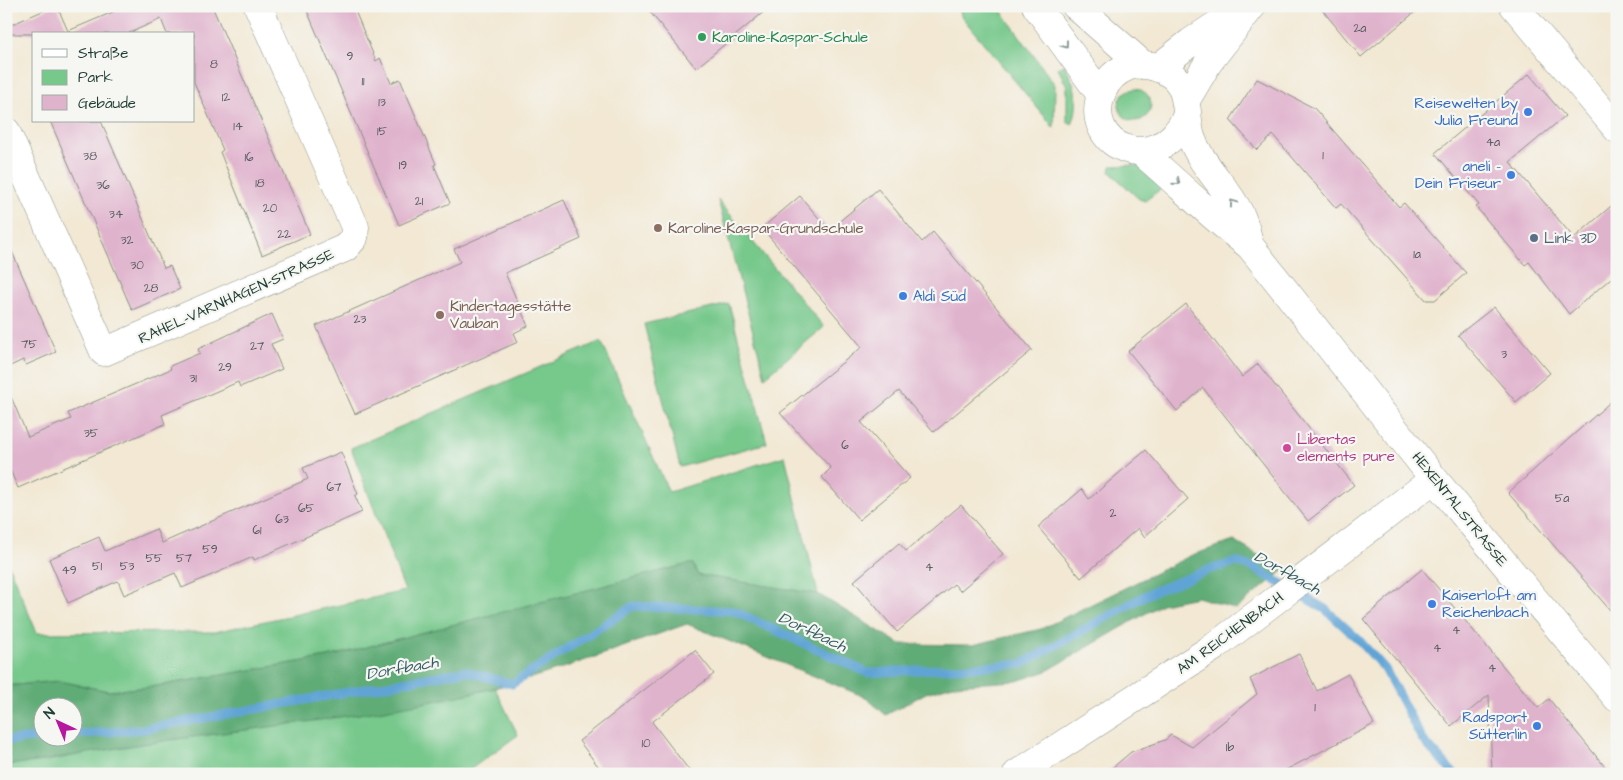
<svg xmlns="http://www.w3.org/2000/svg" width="1623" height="780" font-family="'Architects Daughter',sans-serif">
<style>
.green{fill:#76c88b;stroke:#4a8260}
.forest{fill:#60ac77;stroke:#407456;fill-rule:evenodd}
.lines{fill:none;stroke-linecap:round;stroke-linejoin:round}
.stream{stroke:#61a4d5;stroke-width:9}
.building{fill:#e0b3cd}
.minor-casing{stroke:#889284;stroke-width:29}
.secondary-casing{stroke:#889284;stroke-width:29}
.minor{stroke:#fff;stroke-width:28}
.secondary{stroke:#fff;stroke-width:28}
.oneway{stroke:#8f9e9a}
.leisure-dot{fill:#2e9e5b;stroke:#f6f6f2;stroke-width:2}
.shop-dot{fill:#3f7fe0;stroke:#f6f6f2;stroke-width:2}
.education-dot{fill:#8d6e63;stroke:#f6f6f2;stroke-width:2}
.service-dot{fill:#5c6f8a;stroke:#f6f6f2;stroke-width:2}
.hotel-dot{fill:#d1479c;stroke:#f6f6f2;stroke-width:2}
.labels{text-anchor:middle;stroke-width:4.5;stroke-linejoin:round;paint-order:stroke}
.number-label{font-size:12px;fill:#4f5a5a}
.leisure-label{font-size:15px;fill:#27864d;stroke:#f6f6f2;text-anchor:start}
.shop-label{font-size:15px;fill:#366cbe;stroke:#f6f6f2;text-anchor:end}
.education-label{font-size:15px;fill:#785e54;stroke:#f6f6f2;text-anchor:start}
.service-label{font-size:15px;fill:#4e5e75;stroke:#f6f6f2;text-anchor:start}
.street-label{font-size:15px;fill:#1f3d34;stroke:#f6f6f2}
.hotel-label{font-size:15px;fill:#b23c85;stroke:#f6f6f2;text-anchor:start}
.water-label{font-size:16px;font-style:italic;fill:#335c64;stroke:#f6f6f2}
</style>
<rect width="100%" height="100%" fill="#f6f6f2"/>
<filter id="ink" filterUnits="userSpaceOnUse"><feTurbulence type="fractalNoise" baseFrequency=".02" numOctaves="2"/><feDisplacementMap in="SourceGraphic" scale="10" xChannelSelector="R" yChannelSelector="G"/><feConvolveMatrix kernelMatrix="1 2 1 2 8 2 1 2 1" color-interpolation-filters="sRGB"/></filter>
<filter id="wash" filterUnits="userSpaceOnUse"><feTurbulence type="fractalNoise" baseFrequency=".0096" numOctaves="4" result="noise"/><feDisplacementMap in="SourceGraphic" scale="20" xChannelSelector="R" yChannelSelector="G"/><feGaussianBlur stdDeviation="1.12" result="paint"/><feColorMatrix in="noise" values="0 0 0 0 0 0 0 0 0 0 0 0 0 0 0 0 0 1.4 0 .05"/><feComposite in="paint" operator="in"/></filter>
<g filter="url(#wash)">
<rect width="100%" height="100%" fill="#f2e8d3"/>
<path class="green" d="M959 6H998L1055 85 1054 128 961 16Z
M1064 64C1075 83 1081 102 1072 124L1067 121V87L1058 68Z
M1119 105a16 16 0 1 1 32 0a16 16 0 1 1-32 0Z
M1135 165 1154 172 1166 185 1145 201 1139 199 1110 172 1111 166Z
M718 200 824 327 765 377Z
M729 304 767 443 680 467 644 324Z
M601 341 669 492 785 456 818 594 697 575 693 564 328 657 151 687 108 691 59 681 6 686V559L37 633 214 632 405 591 351 448Z
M495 688 518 735 464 774H6V765L48 761 104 749 376 711Z"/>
<path class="forest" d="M1234 541 1284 570 1236 609 1197 597 1162 604 1047 671 1017 681 953 685 926 693 886 715 865 697 687 624C623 646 560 672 494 688 385 714 273 726 163 741 110 748 59 760 6 765V686L59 681 108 691 151 687 328 657 688 564H693L698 575 818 594 900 644 972 645 1041 629 1192 555ZM42 708H72V738H42Z"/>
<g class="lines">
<path class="stream" d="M72 735 144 729 465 671 512 684 633 606 734 611 868 673 1022 664 1150 593 1208 570 1236 562 1252 567 1325 609 1358 639 1385 669 1422 739 1454 774
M6 741 42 737"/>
</g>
<g id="blocks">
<path class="building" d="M54 6H57L68 31 127 6H212L310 234 262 255 220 152 223 150 194 82V34H167L161 19 127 34H6V27Z
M305 6H353L376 61 380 58 391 83 400 79 436 164 434 165 450 203 399 225Z
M645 6H771L696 68Z
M1319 6H1422L1361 57Z
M1529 74 1565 116 1510 162 1574 238 1617 201V273L1569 314 1529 262 1525 265 1476 207 1479 205 1435 153Z
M1257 79 1314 108 1399 207 1404 203 1466 273 1435 300H1426L1341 204 1336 208 1273 135 1257 150 1230 120Z
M50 121H101L164 268 170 266 180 289 132 310Z
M878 189 922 242 933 232 1032 350 934 432 899 391 861 422 910 478 859 520 822 477 831 468 780 413 862 347 762 228 800 196 829 230Z
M564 200 581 239 505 273 528 326 514 333 518 342 355 414 316 326 460 262 454 249Z
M6 238 56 352 26 365 23 360 6 368Z
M1186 304 1242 377 1258 364 1354 485 1308 521 1203 388 1177 411 1128 351Z
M1494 307 1550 373 1516 402 1458 335Z
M272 314 283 339 271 344 282 369 240 387 238 382 162 415 165 424 18 488 6 461V385L28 437 71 419 68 413 171 369 170 366 200 353 198 349Z
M1617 396V618L1508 493Z
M1146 450 1188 499 1144 537 1138 528 1081 578 1038 527 1082 489 1089 499Z
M341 452 358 494 355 496 362 512 254 560 253 557 182 588 175 573 124 595 118 581 68 603 49 559 99 537 105 551 156 529 162 543 308 479 303 468Z
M961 505 1003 554 960 591 954 584 897 632 854 581 899 543 906 551Z
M1422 569 1538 708 1549 699 1611 774H1492L1489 695 1451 726 1363 619Z
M695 650 714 674 652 722 692 774H604L579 741Z
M1299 654 1317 691 1348 674 1374 724 1278 774H1105L1131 752 1165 740 1171 735 1192 747 1257 694 1250 679Z"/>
</g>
</g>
<g filter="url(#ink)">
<use href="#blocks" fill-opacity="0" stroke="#889284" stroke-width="1"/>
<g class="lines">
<defs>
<path id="minor" d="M1514 6 1617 129
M1158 68 1191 42 1242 8
M1186 100 1208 63 1252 6
M6 131 104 352 345 248 354 238 355 227 258 6
M1017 774 1214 647 1434 479"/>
<path id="secondary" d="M1036 6 1101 95
M1076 6 1143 65
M1186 117C1157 180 1078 146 1103 90 1108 79 1117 71 1127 67 1141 61 1163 67 1174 77 1190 92 1185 117 1191 137 1202 167 1227 187 1240 214 1245 223 1247 236 1250 246
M1140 151C1177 182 1211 217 1250 246L1434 479 1617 698"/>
</defs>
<use href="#minor" class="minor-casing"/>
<use href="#secondary" class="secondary-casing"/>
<use href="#minor" class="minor"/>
<use href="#secondary" class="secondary"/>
</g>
<defs><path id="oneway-chevron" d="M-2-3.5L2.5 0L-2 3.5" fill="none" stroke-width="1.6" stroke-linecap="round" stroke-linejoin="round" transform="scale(1.25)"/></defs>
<g class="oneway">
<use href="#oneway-chevron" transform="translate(1065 45) rotate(53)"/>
<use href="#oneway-chevron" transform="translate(1177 182) rotate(41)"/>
<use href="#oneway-chevron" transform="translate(1233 203) rotate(-126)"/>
</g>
</g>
<circle class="leisure-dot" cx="702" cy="37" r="5"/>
<g class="shop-dot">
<circle cx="1528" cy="112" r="5"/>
<circle cx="1511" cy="175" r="5"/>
<circle cx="903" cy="296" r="5"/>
<circle cx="1432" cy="604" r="5"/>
<circle cx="1537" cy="726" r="5"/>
</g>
<g class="education-dot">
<circle cx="658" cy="228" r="5"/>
<circle cx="440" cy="315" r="5"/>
</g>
<circle class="service-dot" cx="1534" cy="238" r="5"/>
<circle class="hotel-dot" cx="1287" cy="448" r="5"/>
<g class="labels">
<g class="number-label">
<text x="1360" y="32">2a</text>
<text x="350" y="60">9</text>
<text x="214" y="68">8</text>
<text x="363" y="85">11</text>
<text x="226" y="101">12</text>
<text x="382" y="106">13</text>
<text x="238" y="130">14</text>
<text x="382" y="135">15</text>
<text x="1493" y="146">4a</text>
<text x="1323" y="159">1</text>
<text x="90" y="160">38</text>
<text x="249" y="161">16</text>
<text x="403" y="169">19</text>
<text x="260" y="187">18</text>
<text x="103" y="189">36</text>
<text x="419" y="205">21</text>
<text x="270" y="212">20</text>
<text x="116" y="218">34</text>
<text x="284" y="238">22</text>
<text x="127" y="244">32</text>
<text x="1417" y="258">1a</text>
<text x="137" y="269">30</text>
<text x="151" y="292">28</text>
<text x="360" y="323">23</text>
<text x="29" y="348">75</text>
<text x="257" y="350">27</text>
<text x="1504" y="358">3</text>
<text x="225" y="371">29</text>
<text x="193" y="382">31</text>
<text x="91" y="437">35</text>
<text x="845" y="449">6</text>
<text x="334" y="491">67</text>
<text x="1562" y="502">5a</text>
<text x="306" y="512">65</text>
<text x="1113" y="517">2</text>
<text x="282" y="523">63</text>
<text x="257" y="534">61</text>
<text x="210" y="553">59</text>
<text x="154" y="562">55</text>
<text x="184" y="562">57</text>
<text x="97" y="570">51</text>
<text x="127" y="570">53</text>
<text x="929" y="571">4</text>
<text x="69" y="574">49</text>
<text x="1456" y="634">4</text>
<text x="1437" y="652">4</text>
<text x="1492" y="672">4</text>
<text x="1315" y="711">1</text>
<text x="646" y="747">10</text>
<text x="1230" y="751">1b</text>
</g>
<g class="leisure-label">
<text x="712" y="42">Karoline-Kaspar-Schule</text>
</g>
<g class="shop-label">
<text x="1518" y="108">Reisewelten by<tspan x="1518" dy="17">Julia Freund</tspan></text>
<text x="1501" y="171">aneli -<tspan x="1501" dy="17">Dein Friseur</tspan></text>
<text x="913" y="301" text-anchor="start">Aldi Süd</text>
<text x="1442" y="600" text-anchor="start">Kaiserloft am<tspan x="1442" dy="17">Reichenbach</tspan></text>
<text x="1527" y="722">Radsport<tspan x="1527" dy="17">Sütterlin</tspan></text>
</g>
<g class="education-label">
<text x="668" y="233">Karoline-Kaspar-Grundschule</text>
<text x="450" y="311">Kindertagesstätte<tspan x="450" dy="17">Vauban</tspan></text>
</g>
<g class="service-label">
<text x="1544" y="243">Link 3D</text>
</g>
<g class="street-label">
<text transform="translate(236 296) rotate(-24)" y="5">RAHEL-VARNHAGEN-STRASSE</text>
<text transform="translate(1460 509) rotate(51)" y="5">HEXENTALSTRASSE</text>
<text transform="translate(1230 633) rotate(-36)" y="5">AM REICHENBACH</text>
</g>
<g class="hotel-label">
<text x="1297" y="444">Libertas<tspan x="1297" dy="17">elements pure</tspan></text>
</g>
<g class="water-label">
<text transform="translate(1288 572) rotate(29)" y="6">Dorfbach</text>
<text transform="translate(813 631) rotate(25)" y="6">Dorfbach</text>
<text transform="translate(402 667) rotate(-10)" y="6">Dorfbach</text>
</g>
</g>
<rect width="1623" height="780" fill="none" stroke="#f6f6f2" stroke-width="25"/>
<rect x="32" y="32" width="162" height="90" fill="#f6f6f2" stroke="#a0aca6"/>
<rect x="42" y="49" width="25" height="8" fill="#ffffff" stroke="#a0aca6"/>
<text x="78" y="58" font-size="15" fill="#1f3d34">Straße</text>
<rect x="42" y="70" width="25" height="15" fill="#76c88b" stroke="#a0aca6"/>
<text x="78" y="82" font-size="15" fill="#1f3d34">Park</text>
<rect x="42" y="95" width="25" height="15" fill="#e0b3cd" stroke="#a0aca6"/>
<text x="78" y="108" font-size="15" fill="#1f3d34">Gebäude</text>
<g transform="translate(58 722) rotate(316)"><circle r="24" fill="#f6f6f2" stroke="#a0aca6"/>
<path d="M0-4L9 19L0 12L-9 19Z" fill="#b5179e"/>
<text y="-8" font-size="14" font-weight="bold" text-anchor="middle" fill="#1f3d34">N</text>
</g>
</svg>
